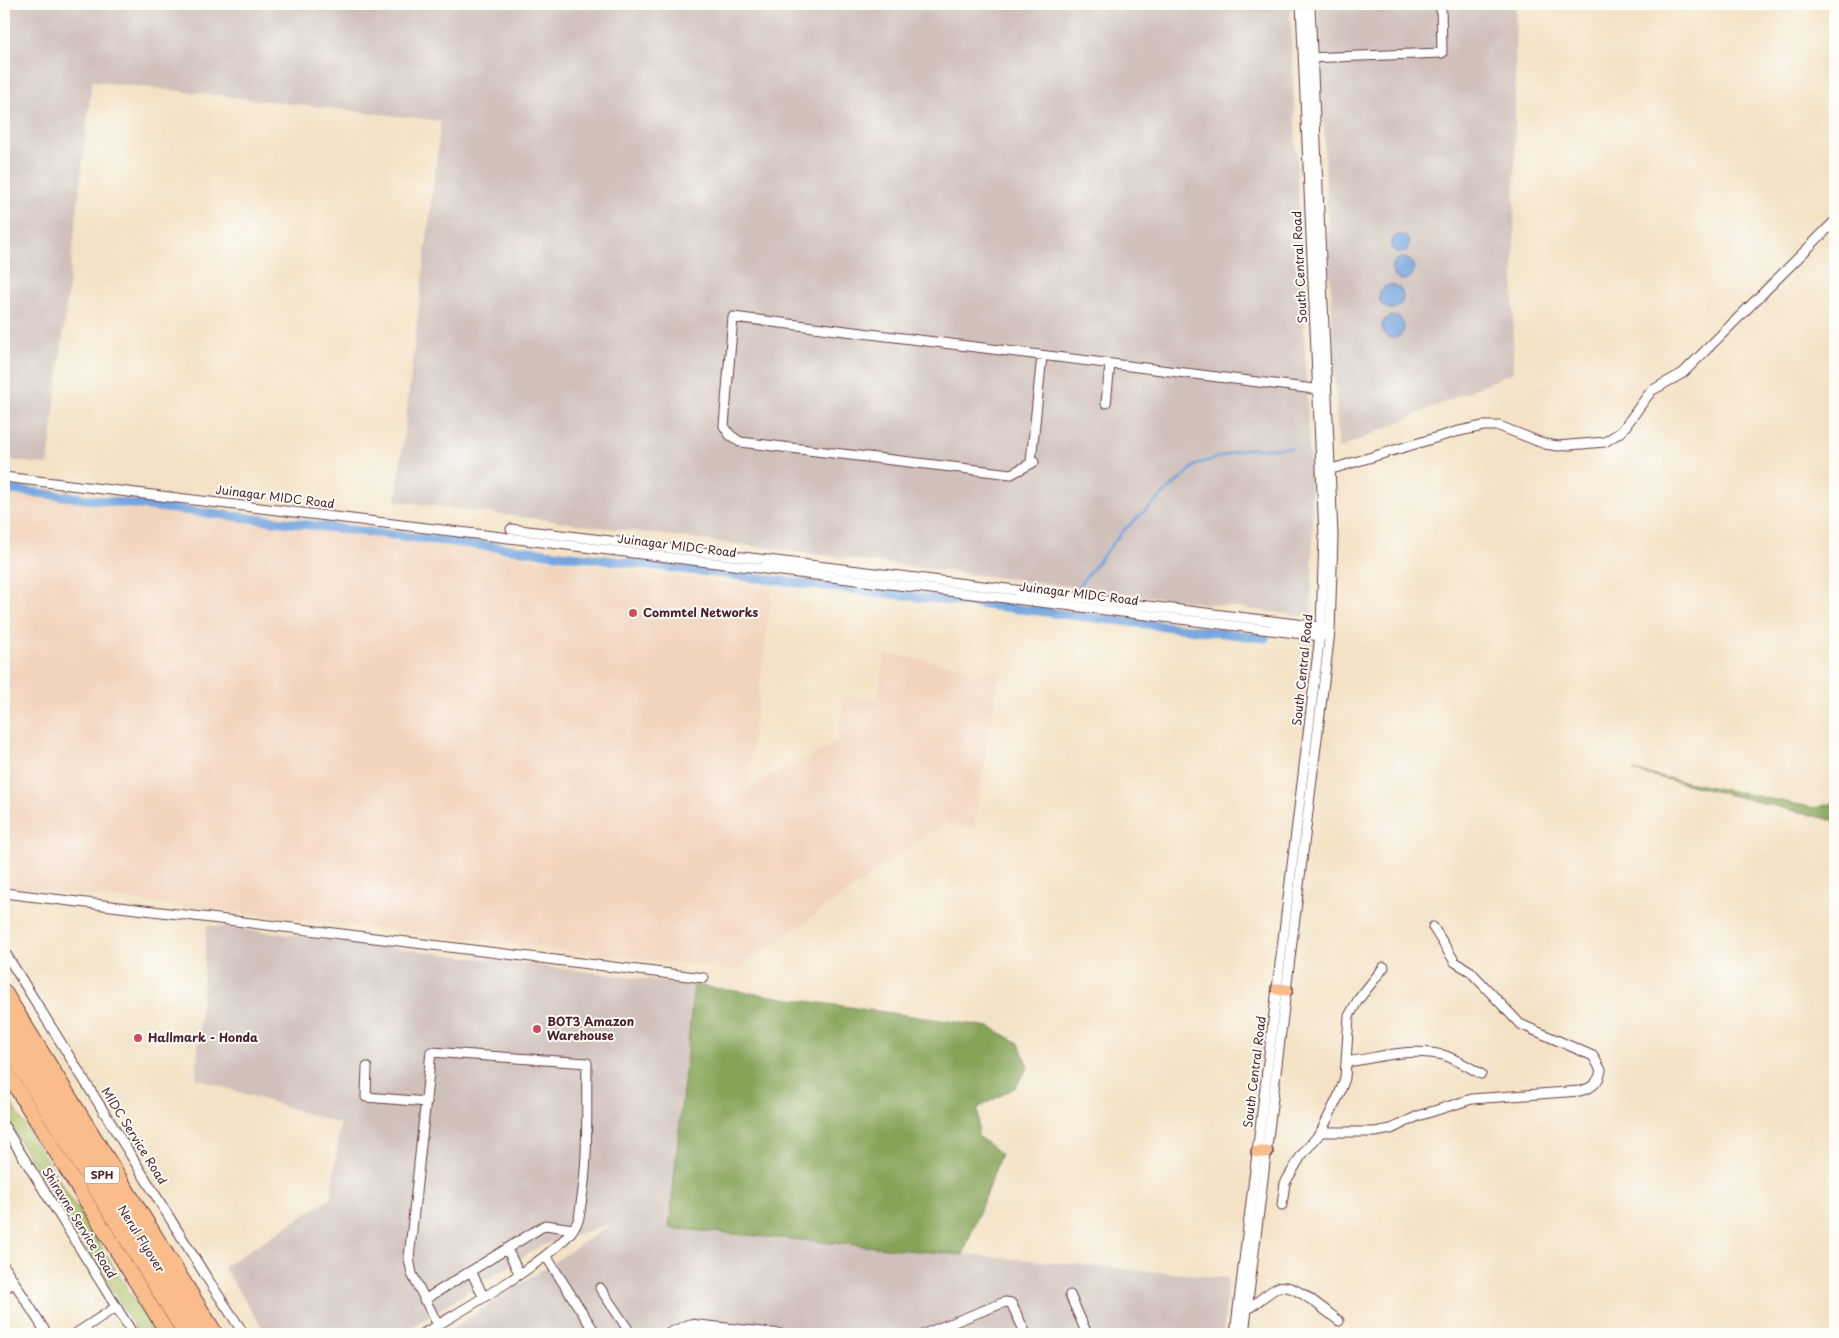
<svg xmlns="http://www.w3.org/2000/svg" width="1839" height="1338" font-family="'Playpen Sans',sans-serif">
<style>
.built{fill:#f2d4be}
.industrial{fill:#cfc0ba}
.green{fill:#a7bd62;stroke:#786e46}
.forest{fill:#85a458;stroke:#686242}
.water{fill:#75a5df;stroke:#606285}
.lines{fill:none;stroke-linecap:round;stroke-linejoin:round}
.stream{stroke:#75a5df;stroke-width:2.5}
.canal{stroke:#75a5df;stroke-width:9}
.minor-casing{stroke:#633c42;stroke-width:11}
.major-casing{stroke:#633c42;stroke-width:14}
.highway-casing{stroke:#633c42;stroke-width:16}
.minor{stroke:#fff;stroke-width:9}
.major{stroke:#fabc8b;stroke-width:11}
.highway{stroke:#fabc8b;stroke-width:14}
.poi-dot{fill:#d1495b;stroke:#fdfcf7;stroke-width:2}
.labels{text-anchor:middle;stroke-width:4;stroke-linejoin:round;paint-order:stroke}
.shield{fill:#fdfcf7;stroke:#806168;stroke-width:1}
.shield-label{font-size:11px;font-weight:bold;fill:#4a1f2b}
.street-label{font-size:12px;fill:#4a1f2b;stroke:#fdfcf7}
.poi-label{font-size:12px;font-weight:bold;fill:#4a1f2b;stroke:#fdfcf7;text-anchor:start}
</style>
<rect width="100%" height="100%" fill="#fdfcf7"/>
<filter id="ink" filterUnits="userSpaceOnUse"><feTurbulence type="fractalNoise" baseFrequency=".02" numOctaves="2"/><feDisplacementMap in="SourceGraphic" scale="10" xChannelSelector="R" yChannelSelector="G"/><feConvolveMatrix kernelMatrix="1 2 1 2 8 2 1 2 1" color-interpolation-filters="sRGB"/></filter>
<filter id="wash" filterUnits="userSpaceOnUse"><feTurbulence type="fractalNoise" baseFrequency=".0096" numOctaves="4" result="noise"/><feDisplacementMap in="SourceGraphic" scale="20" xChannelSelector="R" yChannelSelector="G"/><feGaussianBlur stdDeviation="1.12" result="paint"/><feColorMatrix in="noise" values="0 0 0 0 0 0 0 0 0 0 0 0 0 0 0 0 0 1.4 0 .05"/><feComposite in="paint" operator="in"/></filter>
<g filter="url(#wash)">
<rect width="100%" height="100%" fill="#f3e2c5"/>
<path class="built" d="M4 489 772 589 747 789 836 743 844 695 878 700 885 654 999 672 974 828 945 823 737 970 4 886Z"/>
<path class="industrial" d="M4 4H1290L1313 539 1311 617 396 501 441 121 92 81 48 465 4 459Z
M1318 4H1516L1513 372 1338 449Z
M207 925 694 985 669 1228 1228 1278 1223 1334H445L613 1223 540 1246 401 1334H267L223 1267 331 1198 340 1124 196 1078Z"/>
<path class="green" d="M4 1092 156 1334H139L4 1116Z"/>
<path class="forest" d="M1633 771 1815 808 1835 802V821Z
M694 985 990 1027 1019 1043 1028 1067 1016 1087 978 1108V1136L1001 1154 963 1255 669 1228Z"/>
<path class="water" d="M1391 244a9 9 0 1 1 18 0a9 9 0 1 1-18 0Z
M1392 269a11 11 0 1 1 22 0a11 11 0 1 1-22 0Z
M1379 297a12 12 0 1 1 24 0a12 12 0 1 1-24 0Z
M1382 327a11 11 0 1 1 22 0a11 11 0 1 1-22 0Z"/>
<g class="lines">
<path class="stream" d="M1077 595 1080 584 1123 531 1197 464 1245 449 1292 448
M1070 616 1072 609"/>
<path class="canal" d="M4 489 1265 638"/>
</g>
</g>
<g filter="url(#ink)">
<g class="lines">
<defs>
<path id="minor" d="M1306 58 1442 53 1441 4
M1042 356 1031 461 1034 462 1011 474 740 442 730 435 724 426 733 317 1322 390
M1106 403 1110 365
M1325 471 1455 432 1483 426H1499L1545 444 1558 446 1605 442 1622 431 1651 391 1683 373 1835 221
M4 477 1320 636 1330 632
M511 529 1321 627 1326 629
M4 893 704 978
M4 951 207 1278 244 1334
M1346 1062C1378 1058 1410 1047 1443 1055 1456 1059 1469 1067 1481 1074
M367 1067 366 1097 427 1102
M4 1126 133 1334
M1321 1132H1375L1391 1129 1418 1116 1472 1099 1580 1091C1592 1088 1599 1083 1601 1070L1593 1056 1520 1024 1470 971 1455 962 1433 927
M1282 1205 1285 1183 1301 1156 1321 1132 1339 1095 1345 1078 1349 1016 1358 1000 1384 967
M507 1249 519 1273
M546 1256 596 1334
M4 1266 47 1334
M471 1271 483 1296
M600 1288 631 1334
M4 1289 14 1283
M1070 1295 1087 1334
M424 1300 545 1225 573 1229
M1248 1309C1257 1303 1269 1291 1279 1287 1294 1282 1327 1312 1339 1321
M75 1334 116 1307
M423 1334C458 1312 561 1256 577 1223 580 1218 580 1210 581 1204 589 1158 586 1109 587 1063L431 1052 409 1258 412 1274 438 1325
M667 1334 690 1324 781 1334
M924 1334 1005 1302 1011 1303 1026 1334
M1235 1334 1321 627 1324 537 1301 4
M1244 1334 1330 632 1333 536 1310 4"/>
<path id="major" d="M1277 989 1287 990
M1257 1152H1267"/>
<path id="highway" d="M4 991 216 1334
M4 1016 200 1334
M4 1041 185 1334
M4 1068 168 1334"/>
</defs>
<use href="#minor" class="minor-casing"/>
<use href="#major" class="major-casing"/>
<use href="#highway" class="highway-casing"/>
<use href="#minor" class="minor"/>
<use href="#major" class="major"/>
<use href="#highway" class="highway"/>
</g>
</g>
<g class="poi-dot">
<circle cx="633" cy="613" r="5"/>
<circle cx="537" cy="1029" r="5"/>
<circle cx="138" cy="1038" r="5"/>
</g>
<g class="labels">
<rect class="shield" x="84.5" y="1166.5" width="35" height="17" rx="4"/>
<g class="shield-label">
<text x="102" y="1179">SPH</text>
</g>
<g class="street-label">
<text transform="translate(1300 267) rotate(-93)" y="4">South Central Road</text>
<text transform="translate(275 497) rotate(7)" y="4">Juinagar MIDC Road</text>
<text transform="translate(677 546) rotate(7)" y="4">Juinagar MIDC Road</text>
<text transform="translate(1079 594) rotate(7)" y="4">Juinagar MIDC Road</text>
<text transform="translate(1303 670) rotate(-84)" y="4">South Central Road</text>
<text transform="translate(1255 1072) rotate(-83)" y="4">South Central Road</text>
<text transform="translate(134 1136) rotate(58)" y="4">MIDC Service Road</text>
<text transform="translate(79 1223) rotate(58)" y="4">Shiravne Service Road</text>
<text transform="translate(141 1239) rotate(58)" y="4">Nerul Flyover</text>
</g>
<g class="poi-label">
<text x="643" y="617">Commtel Networks</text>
<text x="547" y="1026">BOT3 Amazon<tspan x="547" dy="14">Warehouse</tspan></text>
<text x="148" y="1042">Hallmark - Honda</text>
</g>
</g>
<rect width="1839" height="1338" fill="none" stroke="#fdfcf7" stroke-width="20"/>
</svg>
